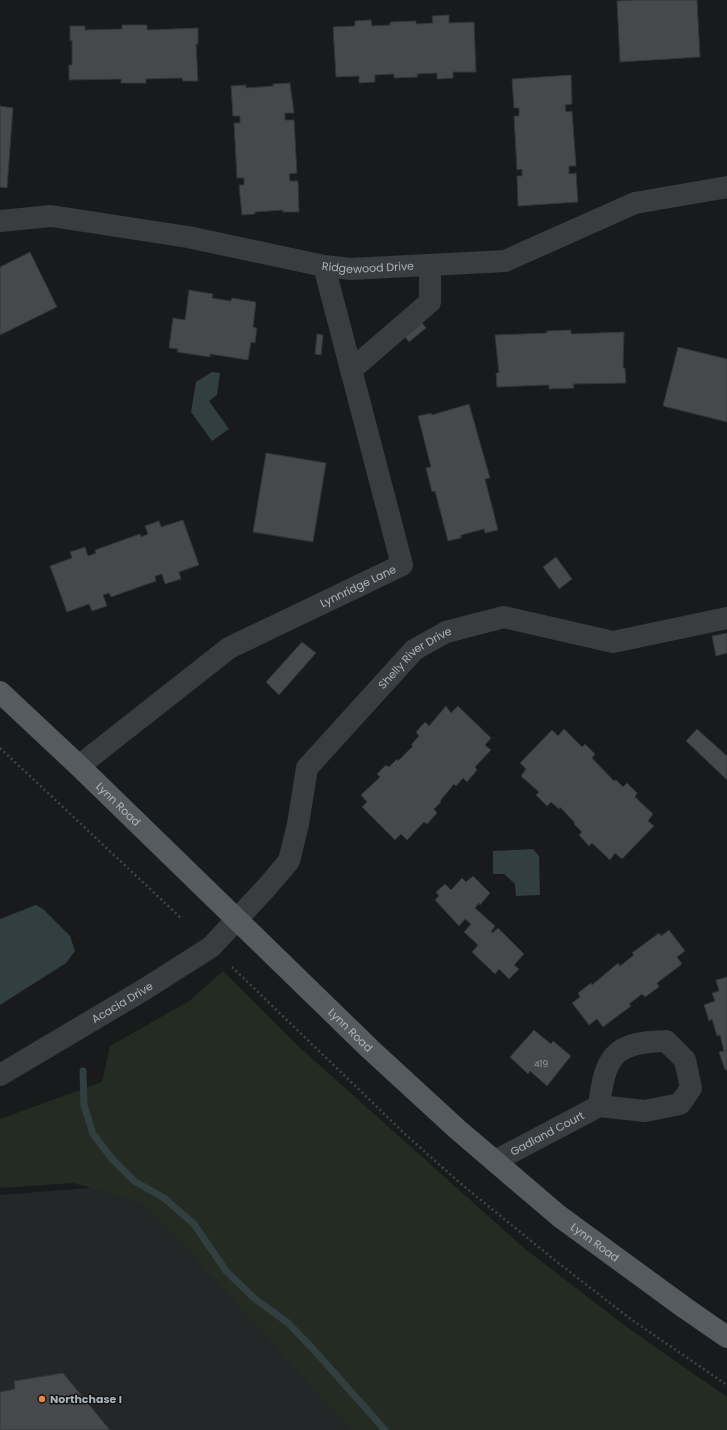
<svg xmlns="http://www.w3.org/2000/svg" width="727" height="1430" font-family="Poppins,sans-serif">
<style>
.built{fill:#252628}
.green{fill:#242b23}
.water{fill:#313f41}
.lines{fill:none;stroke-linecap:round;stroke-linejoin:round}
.stream{stroke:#313f41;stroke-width:7}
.building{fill:#46484b;stroke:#333437}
.path{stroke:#404447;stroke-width:2.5;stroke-dasharray:2 3;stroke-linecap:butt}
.minor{stroke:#3a3d40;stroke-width:22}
.major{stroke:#565b5f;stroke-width:22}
.poi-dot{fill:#f0833d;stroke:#141516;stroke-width:1.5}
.labels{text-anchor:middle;stroke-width:3;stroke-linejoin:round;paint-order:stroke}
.number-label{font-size:9px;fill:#92999f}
.street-label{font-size:11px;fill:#acb4bb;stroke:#141516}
.poi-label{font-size:11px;font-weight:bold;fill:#acb4bb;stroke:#141516;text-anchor:start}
</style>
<rect width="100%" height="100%" fill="#191a1b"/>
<path class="built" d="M140 1184 385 1430H0V1195Z"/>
<path class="green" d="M223 971 297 1045 524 1248 628 1328 727 1397V1430H351L189 1251 138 1201 73 1183 0 1188V1119L102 1082 110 1046 189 1001Z"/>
<path class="water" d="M212 372 220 373 217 395 209 401 229 429 212 441 191 412 196 382Z
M533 849 539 856 540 895 516 896 515 884 504 874H493V851Z
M36 905 43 909 70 936 75 951 66 963 0 1005V919Z"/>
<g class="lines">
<path class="stream" d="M83 1071 84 1105 93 1134 113 1160 134 1181 164 1198 194 1224 226 1271 254 1298 288 1323 314 1350 385 1430"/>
</g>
<path class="building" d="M633 0H697L700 57 620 62 617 1Z
M449 15V23L474 22 476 72H453V78L437 79V73L417 74 418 77 394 78V74L375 75V82L359 83V76L336 77 333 27 355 26V21L371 20 372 26 390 25V22L416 21V24L433 23 432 16Z
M122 25H147V30L198 28V44H196L198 81H183L182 78 146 79V83H121V79L69 80V65H72V40L70 41V26H85V30L122 29Z
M571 75 572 104 565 105 566 112 572 111 576 166H569V174L576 173 578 202 518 206 517 176H522V169L517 170 514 116H519V108H514L512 79Z
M290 83 294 113H285V120H294L297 173 289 174 290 181H298L299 212H283V210L255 212V214L242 215 239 185H244V178H237L234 123H240V116H233L231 86 246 85V88L273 86V84Z
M0 106 13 108 7 188 0 187Z
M30 252 57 307 0 335V267Z
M189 290 213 294 212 298 231 301 232 298 256 302 253 327 257 328 255 343 251 342 248 360 210 354V357L177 352 178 349 169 348 173 318 185 320Z
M422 323 426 328 409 342 405 337Z
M571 330V334L624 332 623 368H625L626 383 573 384 574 388 549 389V385L497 387 496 373H499L495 335 547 333V331Z
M317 334 323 335 321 355 315 354Z
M678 347 727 359V422L663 406Z
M469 404 490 478 485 479 498 530 485 533 484 529 461 535V538L448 541 435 491 432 492 426 468 431 467 418 416 431 413 432 415Z
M266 453 326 463 313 542 253 532Z
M183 520 199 565 179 572 181 579 165 584 162 574 155 576 156 581 111 597 109 593 103 595 107 606 92 611 89 604 67 612 50 566 72 558 70 552 85 547 88 556 96 553 95 550 140 534 141 537 148 534 145 526 159 521 161 527Z
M556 557 572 579 559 589 543 567Z
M727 633V653L716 656 712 636Z
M302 642 316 653 279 695 266 682Z
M446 706 451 713 458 706 491 738 485 745 491 750 475 767 477 770 467 782 463 778 456 786 454 784 440 801 441 802 434 809 437 813 427 824 424 822 407 840 401 834 395 840 362 807 367 802 361 795 380 777 377 774 386 765 389 767 397 759 398 761 413 746 411 745 419 736 416 732 425 722 429 726Z
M564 729 582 747 585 744 595 754 592 758 614 781 616 780 623 787 627 783 637 793 635 797 653 814 648 821 654 826 622 859 615 853 610 860 592 843 589 846 579 835 582 832 574 824 575 823 560 807 559 809 551 802 547 806 536 795 539 792 521 776 526 769 520 763 552 730 558 736Z
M697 729 727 756V780L686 741Z
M473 876 490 893 480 905 479 903 475 908 495 926 491 932 492 933 498 928 524 954 514 965 519 969 509 979 499 969 495 974 472 952 478 945 464 932 471 924 465 919 459 926 435 900 439 896 436 892 445 884 451 890 462 878 466 882Z
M669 930 685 951 677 957 682 964 657 983 659 987 645 997 642 994 629 1004 631 1006 603 1027 597 1019 589 1025 572 1003 580 997 578 993 591 983 592 985 618 963 620 966 634 955 632 953 659 933 661 936Z
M727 977V1069L725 1070 719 1052 724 1051 720 1035 717 1036 712 1019 709 1021 704 1005 715 1001 712 993 719 991 716 980Z
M534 1030 551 1044 553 1041 571 1056 547 1086 530 1071 528 1074 510 1057Z
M63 1373 110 1430H0V1392L15 1389 14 1381Z"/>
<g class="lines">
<path class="path" d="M0 748 181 918
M232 967 405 1134 460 1183 557 1262 632 1320 727 1385"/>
<g class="minor">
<path id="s1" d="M0 221 51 216 188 237 324 266 351 269 505 261 635 203 727 187"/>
<path d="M351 370 430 302V265"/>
<path id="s2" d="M79 766 229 648 402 565 324 266"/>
<path id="s3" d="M0 1075 145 989 211 947 267 887 289 861 298 824 307 768 414 650 446 632 504 617 613 642 727 618"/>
<path id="s4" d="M495 1161 599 1106 645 1111 680 1104 691 1088 685 1060 666 1041C613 1042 605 1057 599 1106"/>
</g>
<path class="major" id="s5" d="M0 692 79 766 370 1049 457 1129 559 1216 685 1308 727 1337"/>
</g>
<circle class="poi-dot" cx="42" cy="1399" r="4"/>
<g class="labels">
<g class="number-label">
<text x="541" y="1067">419</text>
</g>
<g class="street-label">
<text dy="4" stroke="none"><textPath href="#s1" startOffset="373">Ridgewood Drive</textPath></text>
<text dy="4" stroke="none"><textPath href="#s2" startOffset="334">Lynnridge Lane</textPath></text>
<text dy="4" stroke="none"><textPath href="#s3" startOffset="613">Shelly River Drive</textPath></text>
<text dy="4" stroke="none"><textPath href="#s5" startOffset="163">Lynn Road</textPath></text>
<text dy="4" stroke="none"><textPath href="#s3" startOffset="142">Acacia Drive</textPath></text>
<text dy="4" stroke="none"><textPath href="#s5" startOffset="487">Lynn Road</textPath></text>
<text dy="4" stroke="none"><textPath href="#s4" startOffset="59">Gadland Court</textPath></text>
<text dy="4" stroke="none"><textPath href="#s5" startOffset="811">Lynn Road</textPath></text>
</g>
<g class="poi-label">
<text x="50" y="1403">Northchase I</text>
</g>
</g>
</svg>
